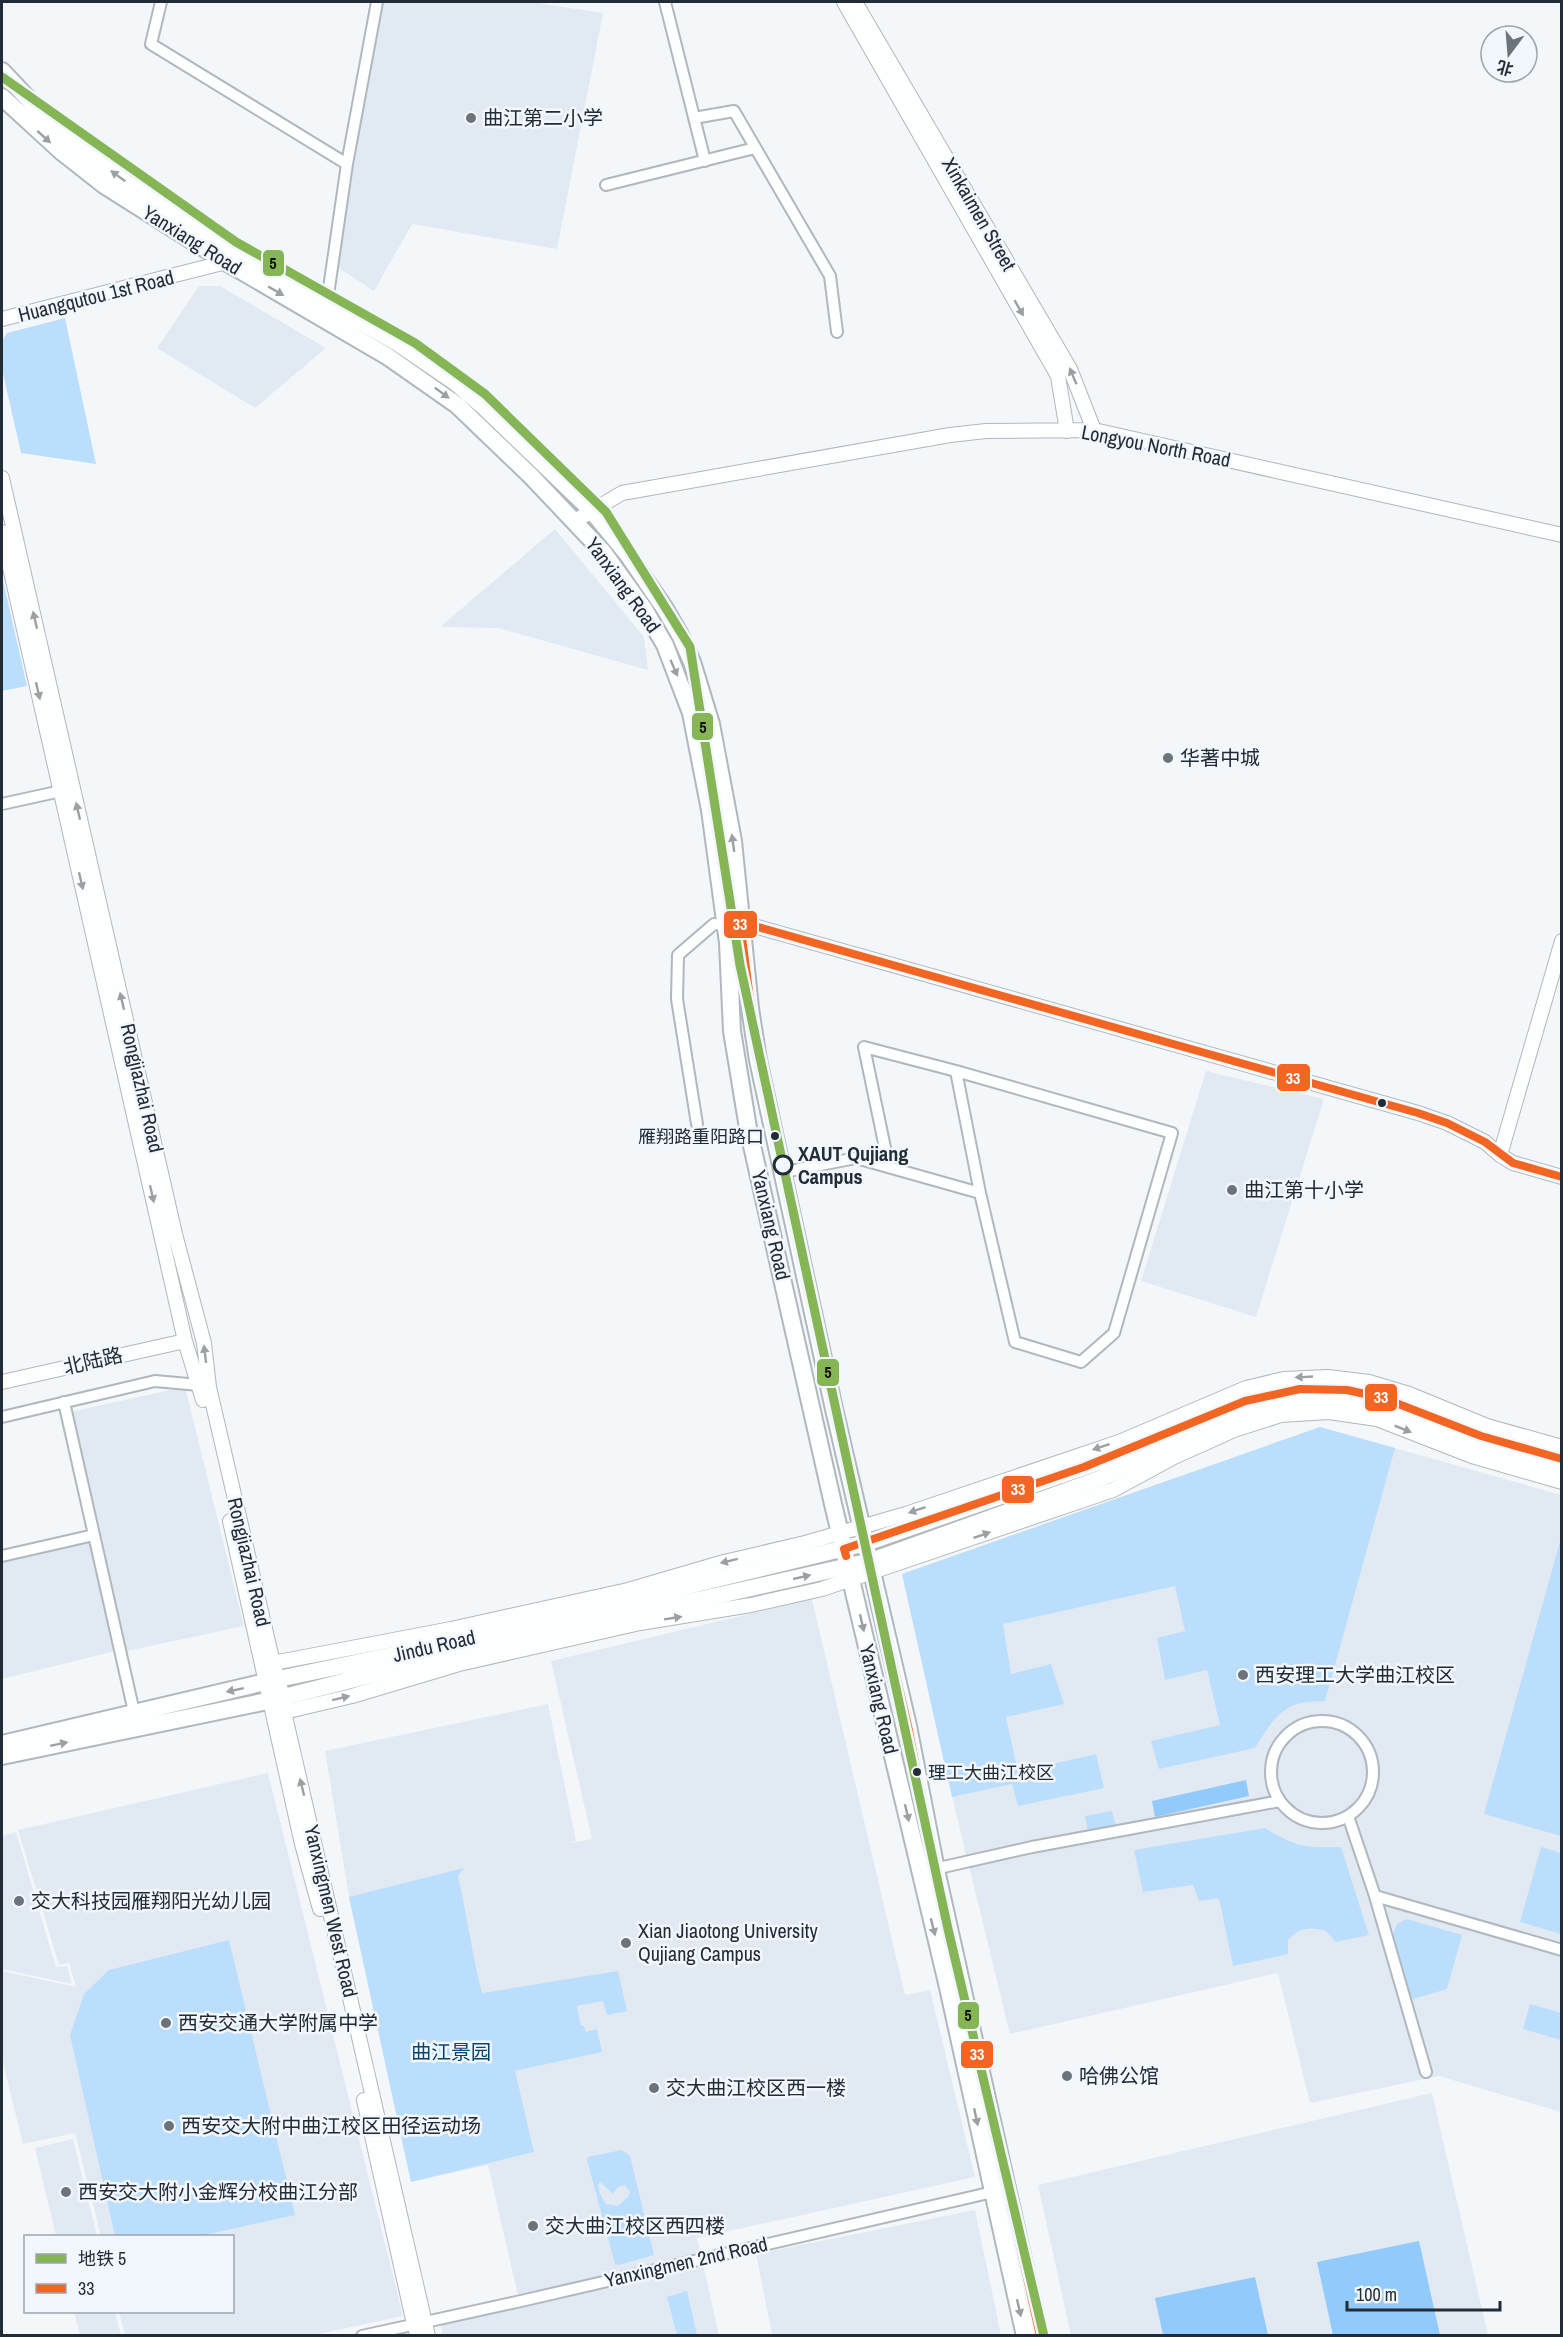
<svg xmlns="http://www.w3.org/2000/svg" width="1563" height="2337" font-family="'Archivo Narrow','Noto Sans SC',sans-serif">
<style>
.built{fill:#e1eaf2}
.green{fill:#bcdefd;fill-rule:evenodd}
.water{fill:#91cafb}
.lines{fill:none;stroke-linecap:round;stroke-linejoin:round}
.minor-casing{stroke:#b1b7be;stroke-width:14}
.tertiary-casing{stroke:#b1b7be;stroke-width:16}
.secondary-casing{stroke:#b1b7be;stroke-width:20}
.minor{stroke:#fdfefe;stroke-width:10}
.tertiary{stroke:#fdfefe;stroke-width:14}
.secondary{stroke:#fdfefe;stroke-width:16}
.bus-1-casing{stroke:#f1f7fd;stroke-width:12}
.bus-1{stroke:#f26522;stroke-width:8}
.metro-1-casing{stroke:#f1f7fd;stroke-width:14}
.metro-1{stroke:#85b555;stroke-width:9}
.oneway{fill:#9aa0a4}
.poi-dot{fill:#6b737b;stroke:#f1f7fd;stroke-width:2}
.bus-dot{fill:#212c36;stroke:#f1f7fd;stroke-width:2}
.stop-dot{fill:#f1f7fd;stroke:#212c36;stroke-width:3}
.labels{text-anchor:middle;stroke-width:5;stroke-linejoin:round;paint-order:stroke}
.bus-label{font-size:18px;fill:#212c36;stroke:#f1f7fd;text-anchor:end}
.poi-label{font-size:20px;fill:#212c36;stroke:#f1f7fd;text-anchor:start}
.street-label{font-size:20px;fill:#212c36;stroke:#f1f7fd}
.stop-label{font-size:20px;font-weight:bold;fill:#212c36;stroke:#f1f7fd;text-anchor:start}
.park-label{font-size:20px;fill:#064571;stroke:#f1f7fd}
.line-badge{stroke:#f1f7fd;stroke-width:2}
.badge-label{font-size:16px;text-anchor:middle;font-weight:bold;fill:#fff}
.pale-badge-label{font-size:16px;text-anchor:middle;font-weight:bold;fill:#111}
</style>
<rect width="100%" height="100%" fill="#f4f7fa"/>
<path class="built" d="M381 2H531L603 13 557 249 412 224 374 291 333 264Z
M199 286H220L326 348 255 408 157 348Z
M555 529 644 637 648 670 498 628 440 627Z
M1206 1071 1324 1099 1256 1317 1141 1281Z
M185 1387 244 1626 127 1651 65 1413Z
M1320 1427 1561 1495V2112L1439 2076 1310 2103 1278 1973 1010 2034 947 1776 902 1574Z
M90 1542 115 1651 2 1679V1563Z
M812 1599 905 1995 930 1990 975 2177 697 2238 719 2335H443L440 2323 520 2305 488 2165 411 2182 349 1897 325 1751 548 1704 576 1841 565 1844 592 1839 551 1661Z
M268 1773 403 2316 314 2335H125L119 2312H232V2236H101L75 2133 23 2144 2 2059V1971L76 1987 69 1963 59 1965 18 1830Z
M16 1832 56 1967 67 1966 72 1984 2 1969V1836Z
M1432 2093 1488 2335H1071L1038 2185Z
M73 2139 97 2236H56L35 2148Z
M975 2210 1001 2335H772L756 2254Z
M74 2312H115L121 2335H80Z"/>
<path class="green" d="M65 318 96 464 21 453 2 369V341L7 333Z
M2 576 27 686 2 691Z
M1320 1427 1395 1448 1325 1701C1316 1702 1305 1701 1297 1704 1277 1710 1265 1732 1255 1748L1159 1769 1151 1741 1220 1725 1207 1670 1165 1680 1157 1638 1185 1631 1175 1586 1003 1624 1011 1674 1051 1664 1064 1704 1006 1717 1018 1772 1096 1754 1104 1788 1018 1806 1012 1784 952 1797 902 1574Z
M1561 1538V1836L1484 1814Z
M1112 1811 1116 1827 1088 1833 1085 1816Z
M1265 1828C1296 1847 1305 1848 1341 1847L1369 1935 1336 1942 1326 1931C1310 1926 1298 1928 1288 1940V1954L1233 1966 1219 1898 1199 1901 1193 1885 1143 1892 1134 1850Z
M1541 1847 1561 1853V1934L1520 1922Z
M464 1868 458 1876C467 1915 472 1954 482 1993L618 1971 627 2011 607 2015 603 2001 577 2006 581 2026H584L586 2032 597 2029 602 2052 515 2071 534 2152 411 2182 349 1897Z
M1407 1919 1462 1935 1447 1989 1410 2000 1393 1933 1397 1924Z
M229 1940 295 2215 200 2236H115L70 2035 84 1994 109 1970Z
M1530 2004 1561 2013V2040L1523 2029Z
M622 2150 630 2156 654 2255 619 2265 615 2264 587 2160 588 2157ZM600 2182 613 2194 618 2187 625 2185 630 2192 628 2197 618 2206 606 2204 600 2194 598 2185Z
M687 2291 697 2335H677L667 2297Z"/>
<path class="water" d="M1246 1780 1249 1796 1155 1817 1152 1801Z
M1419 2241 1440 2335H1333L1317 2262Z
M1255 2277 1268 2335H1163L1155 2298Z"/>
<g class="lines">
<defs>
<path id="minor" d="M161 2 151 44 347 164
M665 2 705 161
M694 118 734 111 830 276 837 332
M606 185 755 148
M327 302 347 164 377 2
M2 804 61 791
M697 1124 677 999 678 955 714 924 726 925
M889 1167 864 1047 956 1071 980 1193
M784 1172 856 1158 980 1193 1015 1342 1081 1362 1114 1333 1172 1133 956 1071
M2 1417 155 1381 199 1385
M94 1535 134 1712
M2 1556 94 1535 64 1402
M1271 1772a51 51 0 1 1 102 0a51 51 0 1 1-102 0Z
M1348 1816 1375 1896 1426 2072
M930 1870 1032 1847 1280 1801
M1375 1896 1562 1950
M362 2336 521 2301 993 2192 997 2189"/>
<path id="tertiary" d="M844 2 1058 376 1067 431
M855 2 1070 369 1094 430
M2 319 226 262
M2 478 175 1234 204 1343 209 1387 273 1663 283 1697 284 1712 428 2336
M575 521 622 493 950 435 986 431 1094 430 1562 535
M2 532 185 1341 203 1400
M732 924 740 922 1418 1113 1447 1123 1485 1142 1500 1155 1513 1163 1562 1177
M1500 1155 1562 941
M2 1382 185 1341
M230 1521 302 1844 320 1909
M273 1663 451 1629 628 1590 724 1562 805 1543 906 1514 1119 1442 1246 1388 1284 1379 1328 1377 1369 1382 1409 1394 1487 1426 1562 1447
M284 1712 352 1696 459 1664 640 1623 751 1605 822 1589 1113 1490 1174 1457 1234 1430 1281 1415 1329 1412 1377 1419 1472 1456 1562 1482
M364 2100 414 2324 418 2336"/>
<path id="secondary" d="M2 71 51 123 126 183 236 251 396 342 456 383 485 408 591 510 628 555 665 609 680 635 692 662 711 724 733 841 750 1008 758 1060 834 1409 908 1726 936 1870 1040 2336
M2 97 62 152 104 185 226 262 387 356 457 405 531 476 603 552 644 609 665 645 691 713 710 810 728 943 732 1031 748 1128 833 1504 947 1983 1025 2336
M1529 1449 1562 1459
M2 1744 278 1679 447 1644 866 1543 1113 1457 1237 1404 1272 1393 1308 1389 1348 1390 1390 1399 1436 1417
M2 1756 272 1700 410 1665 871 1561 1102 1478 1238 1416 1267 1406 1319 1400 1378 1408 1399 1414 1485 1448 1562 1471"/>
</defs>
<use href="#minor" class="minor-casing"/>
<use href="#tertiary" class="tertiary-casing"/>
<use href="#secondary" class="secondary-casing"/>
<use href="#minor" class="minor"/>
<use href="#tertiary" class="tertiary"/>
<use href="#secondary" class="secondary"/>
<defs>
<path id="bus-1" d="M846 1556 844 1549 1084 1467 1245 1401 1300 1389 1347 1390 1383 1398 1481 1436 1562 1459
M1040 2336 936 1870 908 1726 834 1409 758 1060 740 922 1418 1113 1447 1123 1485 1142 1513 1163 1562 1177"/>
</defs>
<use href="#bus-1" class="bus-1-casing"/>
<use href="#bus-1" class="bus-1"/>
<defs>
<path id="metro-1" d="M2 77 236 242 415 343 485 394 606 512 690 647 740 965 948 1929 1044 2336"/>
</defs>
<use href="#metro-1" class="metro-1-casing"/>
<use href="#metro-1" class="metro-1"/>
</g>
<defs><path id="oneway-solid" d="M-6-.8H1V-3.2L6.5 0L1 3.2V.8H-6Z" transform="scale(1.5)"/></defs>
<g class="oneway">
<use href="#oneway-solid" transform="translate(44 137) rotate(42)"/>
<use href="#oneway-solid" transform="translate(118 176) rotate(-144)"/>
<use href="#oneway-solid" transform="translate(276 291) rotate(30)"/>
<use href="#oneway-solid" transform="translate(1019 308) rotate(60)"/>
<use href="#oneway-solid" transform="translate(1073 376) rotate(-113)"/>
<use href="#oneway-solid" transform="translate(442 393) rotate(37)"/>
<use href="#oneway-solid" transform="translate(35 620) rotate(-103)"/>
<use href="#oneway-solid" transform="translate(674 668) rotate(67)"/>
<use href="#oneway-solid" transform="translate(38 691) rotate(77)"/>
<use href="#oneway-solid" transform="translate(78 811) rotate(-103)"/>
<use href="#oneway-solid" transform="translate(733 843) rotate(-98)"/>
<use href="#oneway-solid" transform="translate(81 881) rotate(77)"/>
<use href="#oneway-solid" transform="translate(122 1001) rotate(-103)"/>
<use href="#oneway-solid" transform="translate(152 1194) rotate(77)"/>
<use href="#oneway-solid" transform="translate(205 1354) rotate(-97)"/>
<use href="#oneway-solid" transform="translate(1304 1377) rotate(177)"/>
<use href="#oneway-solid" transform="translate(1403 1429) rotate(22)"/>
<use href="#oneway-solid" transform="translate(1101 1447) rotate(162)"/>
<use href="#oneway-solid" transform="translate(917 1510) rotate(161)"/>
<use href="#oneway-solid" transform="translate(982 1535) rotate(-19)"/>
<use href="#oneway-solid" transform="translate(729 1561) rotate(166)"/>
<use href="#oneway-solid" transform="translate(802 1577) rotate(-13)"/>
<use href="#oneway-solid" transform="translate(673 1618) rotate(-9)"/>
<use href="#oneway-solid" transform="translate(862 1623) rotate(77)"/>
<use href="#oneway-solid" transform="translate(235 1690) rotate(168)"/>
<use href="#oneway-solid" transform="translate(341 1698) rotate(-14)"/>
<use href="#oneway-solid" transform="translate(59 1744) rotate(-12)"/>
<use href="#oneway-solid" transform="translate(302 1787) rotate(-104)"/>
<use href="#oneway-solid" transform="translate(907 1813) rotate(77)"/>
<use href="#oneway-solid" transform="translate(933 1927) rotate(76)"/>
<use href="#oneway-solid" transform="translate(976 2117) rotate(78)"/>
<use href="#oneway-solid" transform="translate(1019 2308) rotate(77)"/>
</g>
<g class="poi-dot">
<circle cx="471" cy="118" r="6"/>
<circle cx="1168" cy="758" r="6"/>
<circle cx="1232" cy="1190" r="6"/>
<circle cx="1243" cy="1675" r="6"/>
<circle cx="19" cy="1901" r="6"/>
<circle cx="626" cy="1943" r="6"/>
<circle cx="166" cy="2023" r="6"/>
<circle cx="1067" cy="2076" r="6"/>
<circle cx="654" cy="2088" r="6"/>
<circle cx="169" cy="2126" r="6"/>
<circle cx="66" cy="2192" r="6"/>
<circle cx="533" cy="2226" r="6"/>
</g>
<g class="bus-dot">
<circle cx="1382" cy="1103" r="5"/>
<circle cx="775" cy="1136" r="5"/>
<circle cx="917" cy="1772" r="5"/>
</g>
<circle class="stop-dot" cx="783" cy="1165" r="9"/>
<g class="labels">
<g class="bus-label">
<text x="764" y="1143">雁翔路重阳路口</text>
<text x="928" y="1779" text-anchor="start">理工大曲江校区</text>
</g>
<g class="poi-label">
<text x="483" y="125">曲江第二小学</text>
<text x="1180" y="765">华著中城</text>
<text x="1244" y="1197">曲江第十小学</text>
<text x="1255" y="1682">西安理工大学曲江校区</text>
<text x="31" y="1908">交大科技园雁翔阳光幼儿园</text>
<text x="638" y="1938">Xian Jiaotong University<tspan x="638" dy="23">Qujiang Campus</tspan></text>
<text x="178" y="2030">西安交通大学附属中学</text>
<text x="1079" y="2083">哈佛公馆</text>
<text x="666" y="2095">交大曲江校区西一楼</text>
<text x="181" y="2133">西安交大附中曲江校区田径运动场</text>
<text x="78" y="2199">西安交大附小金辉分校曲江分部</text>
<text x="545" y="2233">交大曲江校区西四楼</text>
</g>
<g class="street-label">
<text transform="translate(979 214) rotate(60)" y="7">Xinkaimen Street</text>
<text transform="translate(192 240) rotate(32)" y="7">Yanxiang Road</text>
<text transform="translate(96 296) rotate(-14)" y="7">Huangqutou 1st Road</text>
<text transform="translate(1156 446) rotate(11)" y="7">Longyou North Road</text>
<text transform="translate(623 585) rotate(54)" y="7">Yanxiang Road</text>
<text transform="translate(142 1088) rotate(77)" y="7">Rongjiazhai Road</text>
<text transform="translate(771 1225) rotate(77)" y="7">Yanxiang Road</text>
<text transform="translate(93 1361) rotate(-13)" y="7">北陆路</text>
<text transform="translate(249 1562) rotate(77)" y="7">Rongjiazhai Road</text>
<text transform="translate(434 1646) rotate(-13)" y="7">Jindu Road</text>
<text transform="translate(879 1699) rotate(77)" y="7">Yanxiang Road</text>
<text transform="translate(331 1911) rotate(77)" y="7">Yanxingmen West Road</text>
<text transform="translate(686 2262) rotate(-13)" y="7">Yanxingmen 2nd Road</text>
</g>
<g class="stop-label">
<text x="798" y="1161">XAUT Qujiang<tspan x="798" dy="23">Campus</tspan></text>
</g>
<g class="park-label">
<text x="451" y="2059">曲江景园</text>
</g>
</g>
<g class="line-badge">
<rect x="262" y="249" width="23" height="28" rx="6" fill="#85b555"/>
<rect x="691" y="712" width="23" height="29" rx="6" fill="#85b555"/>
<rect x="723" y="910" width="35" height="29" rx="6" fill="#f26522"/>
<rect x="1276" y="1063" width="35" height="29" rx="6" fill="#f26522"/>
<rect x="816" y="1358" width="24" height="29" rx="6" fill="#85b555"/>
<rect x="1364" y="1383" width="34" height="29" rx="6" fill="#f26522"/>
<rect x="1001" y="1475" width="34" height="29" rx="6" fill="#f26522"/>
<rect x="957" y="2001" width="23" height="29" rx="6" fill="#85b555"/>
<rect x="960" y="2040" width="34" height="29" rx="6" fill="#f26522"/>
</g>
<g class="badge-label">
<text x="740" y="930">33</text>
<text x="1293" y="1084">33</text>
<text x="1381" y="1403">33</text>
<text x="1018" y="1495">33</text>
<text x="977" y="2060">33</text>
</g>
<g class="pale-badge-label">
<text x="273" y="269">5</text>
<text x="703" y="733">5</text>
<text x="828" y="1378">5</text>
<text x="968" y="2021">5</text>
</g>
<rect width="1563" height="2337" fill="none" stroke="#212c36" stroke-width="6"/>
<rect x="24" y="2235" width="210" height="78" fill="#f1f7fd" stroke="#9ea6ad" stroke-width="1.5"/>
<rect x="36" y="2254" width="30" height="9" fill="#85b555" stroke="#9ea6ad" stroke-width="1.5"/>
<text x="78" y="2265" font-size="18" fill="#212c36">地铁 5</text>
<rect x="36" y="2284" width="30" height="9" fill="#f26522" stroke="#9ea6ad" stroke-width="1.5"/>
<text x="78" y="2295" font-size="18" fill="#212c36">33</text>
<g transform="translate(1509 54) rotate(196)"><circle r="28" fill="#f1f7fd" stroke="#9ea6ad" stroke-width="1.5"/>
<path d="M0-4.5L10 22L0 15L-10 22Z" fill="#6b737b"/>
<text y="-9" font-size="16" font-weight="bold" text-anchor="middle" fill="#212c36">北</text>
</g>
<path d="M1347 2301v9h153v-9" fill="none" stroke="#212c36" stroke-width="3"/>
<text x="1356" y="2301" font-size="18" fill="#212c36" stroke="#f1f7fd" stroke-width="4.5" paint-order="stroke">100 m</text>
</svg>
